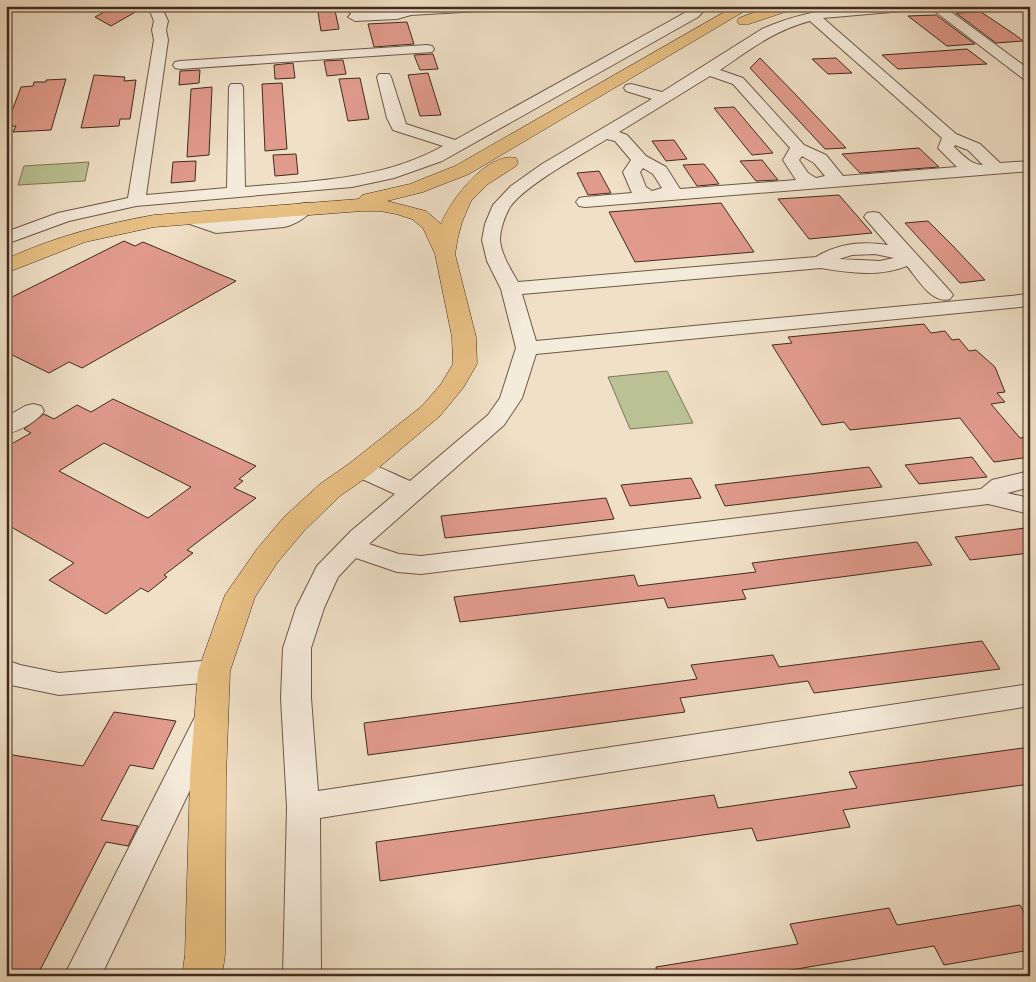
<svg xmlns="http://www.w3.org/2000/svg" width="1036" height="982" font-family="'Libre Bodoni',serif">
<style>
.green{fill:#bac295;stroke:#7e7659}
.building{fill:#e19b8d;stroke:#412b1d;fill-rule:evenodd}
.lines{fill:none;stroke-linecap:round;stroke-linejoin:round}
.minor-casing{stroke:#6d5848;stroke-width:2}
.major-casing{stroke:#412b1d;stroke-width:1}
.minor{fill:#f5ebdb;fill-rule:evenodd}
.major{fill:#e8c084;fill-rule:evenodd}
</style>
<rect width="100%" height="100%" fill="#f0e0c7"/>
<filter id="stains"><feTurbulence type="fractalNoise" baseFrequency=".004" numOctaves="4"/><feColorMatrix values="0 0 0 0 .2 0 0 0 0 .09 0 0 0 0 .02 0 0 0 .5 -.17"/></filter>
<radialGradient id="worn" r=".72"><stop offset=".6" stop-color="#630" stop-opacity="0"/><stop offset="1" stop-color="#630" stop-opacity=".3"/></radialGradient>
<path class="green" d="M89 162 85 181 18 185 24 166Z
M667 371 693 423 630 429 608 377Z"/>
<path class="building" d="M115 6H146L111 26 95 17Z
M317 6H334L339 29 321 31Z
M981 12 1014 34 1023 41 996 43 956 13Z
M936 15 975 44 947 46 908 16Z
M407 22 414 44 374 47 368 24Z
M967 49 987 64 898 69 882 55Z
M433 54 438 69 420 70 414 55Z
M760 58 798 97 846 148 825 149 750 68Z
M836 58 852 73 828 74 812 59Z
M343 60 346 74 327 76 324 61Z
M293 63 295 78 275 79 274 65Z
M200 70 199 83 179 85 180 71Z
M428 73 441 115 420 116 408 75Z
M94 75 125 77 124 81 136 80 130 119H120L119 126 81 128Z
M360 78 369 119 348 121 339 79Z
M66 79 51 130 13 132 16 126 6 127 21 87 33 86 34 82H46V80Z
M282 83 287 149 265 151 262 84Z
M212 87 209 155 187 157 191 89Z
M734 107 756 133 773 153 752 155 714 108Z
M674 140 687 159 666 161 652 141Z
M919 148 939 167 860 173 842 154Z
M296 154 298 174 275 176 273 155Z
M762 160 778 180 756 181 740 161Z
M196 161 195 181 171 183 173 162Z
M704 164 712 174 719 184 697 186 683 165Z
M599 171 611 193 588 195 577 173Z
M839 195 872 233 809 239 778 199Z
M721 203 754 252 635 262 609 212Z
M928 221 952 245 985 280 960 283 905 223Z
M124 241 135 246 143 242 236 281 82 368 69 362 49 373 6 352V300Z
M924 324 931 333 945 331 952 340 959 339 969 351 976 350 995 367 1005 392 997 393 1005 402 991 404 1020 438 1030 437V457L994 462 960 418 850 430 844 422 822 425 772 345 792 343 788 337Z
M113 399 256 466 239 479 243 481 234 488 256 498 187 550 193 553 164 575 167 577 148 592 141 588 106 614 49 580 74 563 6 524V447L31 433 24 429 44 414 54 419 77 405 91 412ZM104 443 191 487 148 518 59 471Z
M972 457 987 477 919 484 905 465Z
M869 467 882 487 725 506 715 485Z
M691 478 701 498 630 506 621 485Z
M606 498 614 519 520 530 445 538 441 516Z
M1025 528 1030 534V553L970 560 955 537Z
M917 542 932 565 742 590 746 599 668 608 664 598 460 622 454 597 634 575 638 586 756 572 752 563Z
M982 641 1000 669 814 693 808 681 680 698 685 712 368 755 364 723 697 679 691 665 773 655 779 667Z
M114 712 176 721 153 769 130 765 101 820 138 826 128 846 106 842 37 976H6V754L83 766Z
M1030 747V784L843 810 850 827 757 841 752 828 380 881 376 842 714 795 718 808 857 788 849 772Z
M1020 905 1030 924V950L944 965 934 946 779 972 780 976H657L656 967 798 944 790 924 889 908 897 925Z"/>
<g class="lines">
<defs>
<path id="minor" d="M148 6H161L168 21 166 30 168 40 146 195 227 188 229 87 231 84H241L243 87 245 187C312 181 383 180 443 146L393 130 387 118 377 77 379 74H389L391 77 406 124 455 140 688 11 694 6H708L698 17 442 161 394 178 352 187 136 206 69 221 6 244V232L58 213 128 198 154 40 152 30 154 21Z
M372 6H502L496 10 411 15 397 19 355 21 348 17 351 14 348 11 349 8Z
M852 6H920L914 10 823 18 956 134 980 144 1000 163 1030 161V171L585 207 579 206 576 202 579 198 585 197 632 193 623 172 631 160 615 141 607 139C583 154 525 185 510 207 505 215 500 230 500 240 501 254 511 270 518 282L816 257C838 243 863 241 888 245L864 217 867 213 873 212 879 213 950 291 953 295 950 299C931 304 918 279 907 266 879 277 850 273 821 268L522 294 536 341 1030 294V306L536 354 522 398 504 425 369 544 399 554 421 556 981 489 992 480 1030 471V487L1007 493 1030 498V514L988 504 421 574 397 572 356 558 338 577 324 608 311 648V698L318 791 1030 684V706L320 818 321 976H283L287 807 281 698 283 648 296 608 317 566 351 531 395 494 351 474 348 469 351 464C370 459 392 474 410 481L488 415 500 398 516 348 501 289 487 261 482 240 485 224 493 205 511 186 542 164 652 99 626 91 624 88 626 85 631 84 662 92 762 29C791 16 820 10 852 6ZM810 21 942 138 938 148 957 167 843 176 826 155 804 145 743 78 720 70C749 50 775 30 810 21ZM710 76 733 84 790 148 783 160 796 180 680 189 666 167 646 156 627 135 619 132ZM955 145 968 150 983 165C971 165 963 155 954 147ZM802 156 814 163 825 176 816 178 808 173 799 160ZM643 168 653 174 662 188 652 191 646 187 640 172ZM875 254 894 258 880 261 839 259 852 255Z
M928 6H943L1030 70V81L1025 80Z
M427 45 432 46 434 49 432 52 180 69 175 68 173 65 175 62 180 61Z
M305 203 311 204 314 208C308 217 294 225 284 227L216 233 184 222 181 218 184 214 190 213 217 221 279 217 299 204Z
M33 404 41 406 44 411C37 422 19 431 6 434V417L25 406Z
M6 660 20 665 59 673 214 660 224 663 229 671 224 679 214 682 59 695 6 684Z
M207 711 218 715 222 723 101 976H64L196 715Z"/>
<path id="major" d="M735 6H753L469 174 423 192 387 201 426 211 441 224C450 200 488 151 516 158L518 162 516 166 488 184 471 201 462 222 458 237 455 254 476 337 477 364 463 388 440 416 370 475 340 496 304 531 277 563 255 597 230 671 226 777 225 955 222 976H182L185 955 190 777 198 671 225 595 257 549 284 517 320 484 350 463 422 406 441 384 453 364 452 337 435 254 423 228 412 219 396 214 380 211H362L154 227 85 242 6 273V259C54 237 103 224 154 215L359 199 362 195 410 184 455 166Z
M796 6 794 9 749 24H739L737 21 739 18 771 6Z"/>
</defs>
<use href="#minor" class="minor-casing"/>
<use href="#major" class="major-casing"/>
<use href="#minor" class="minor"/>
<use href="#major" class="major"/>
</g>
<rect width="1036" height="982" fill="none" stroke="#f0e0c7" stroke-width="25"/>
<rect x="8" y="8" width="1021" height="967" fill="none" stroke="#412b1d" stroke-width="2.5"/>
<rect x="12" y="12" width="1011" height="957" fill="none" stroke="#412b1d"/>
<rect width="100%" height="100%" filter="url(#stains)"/>
<rect width="100%" height="100%" fill="url(#worn)"/>
</svg>
